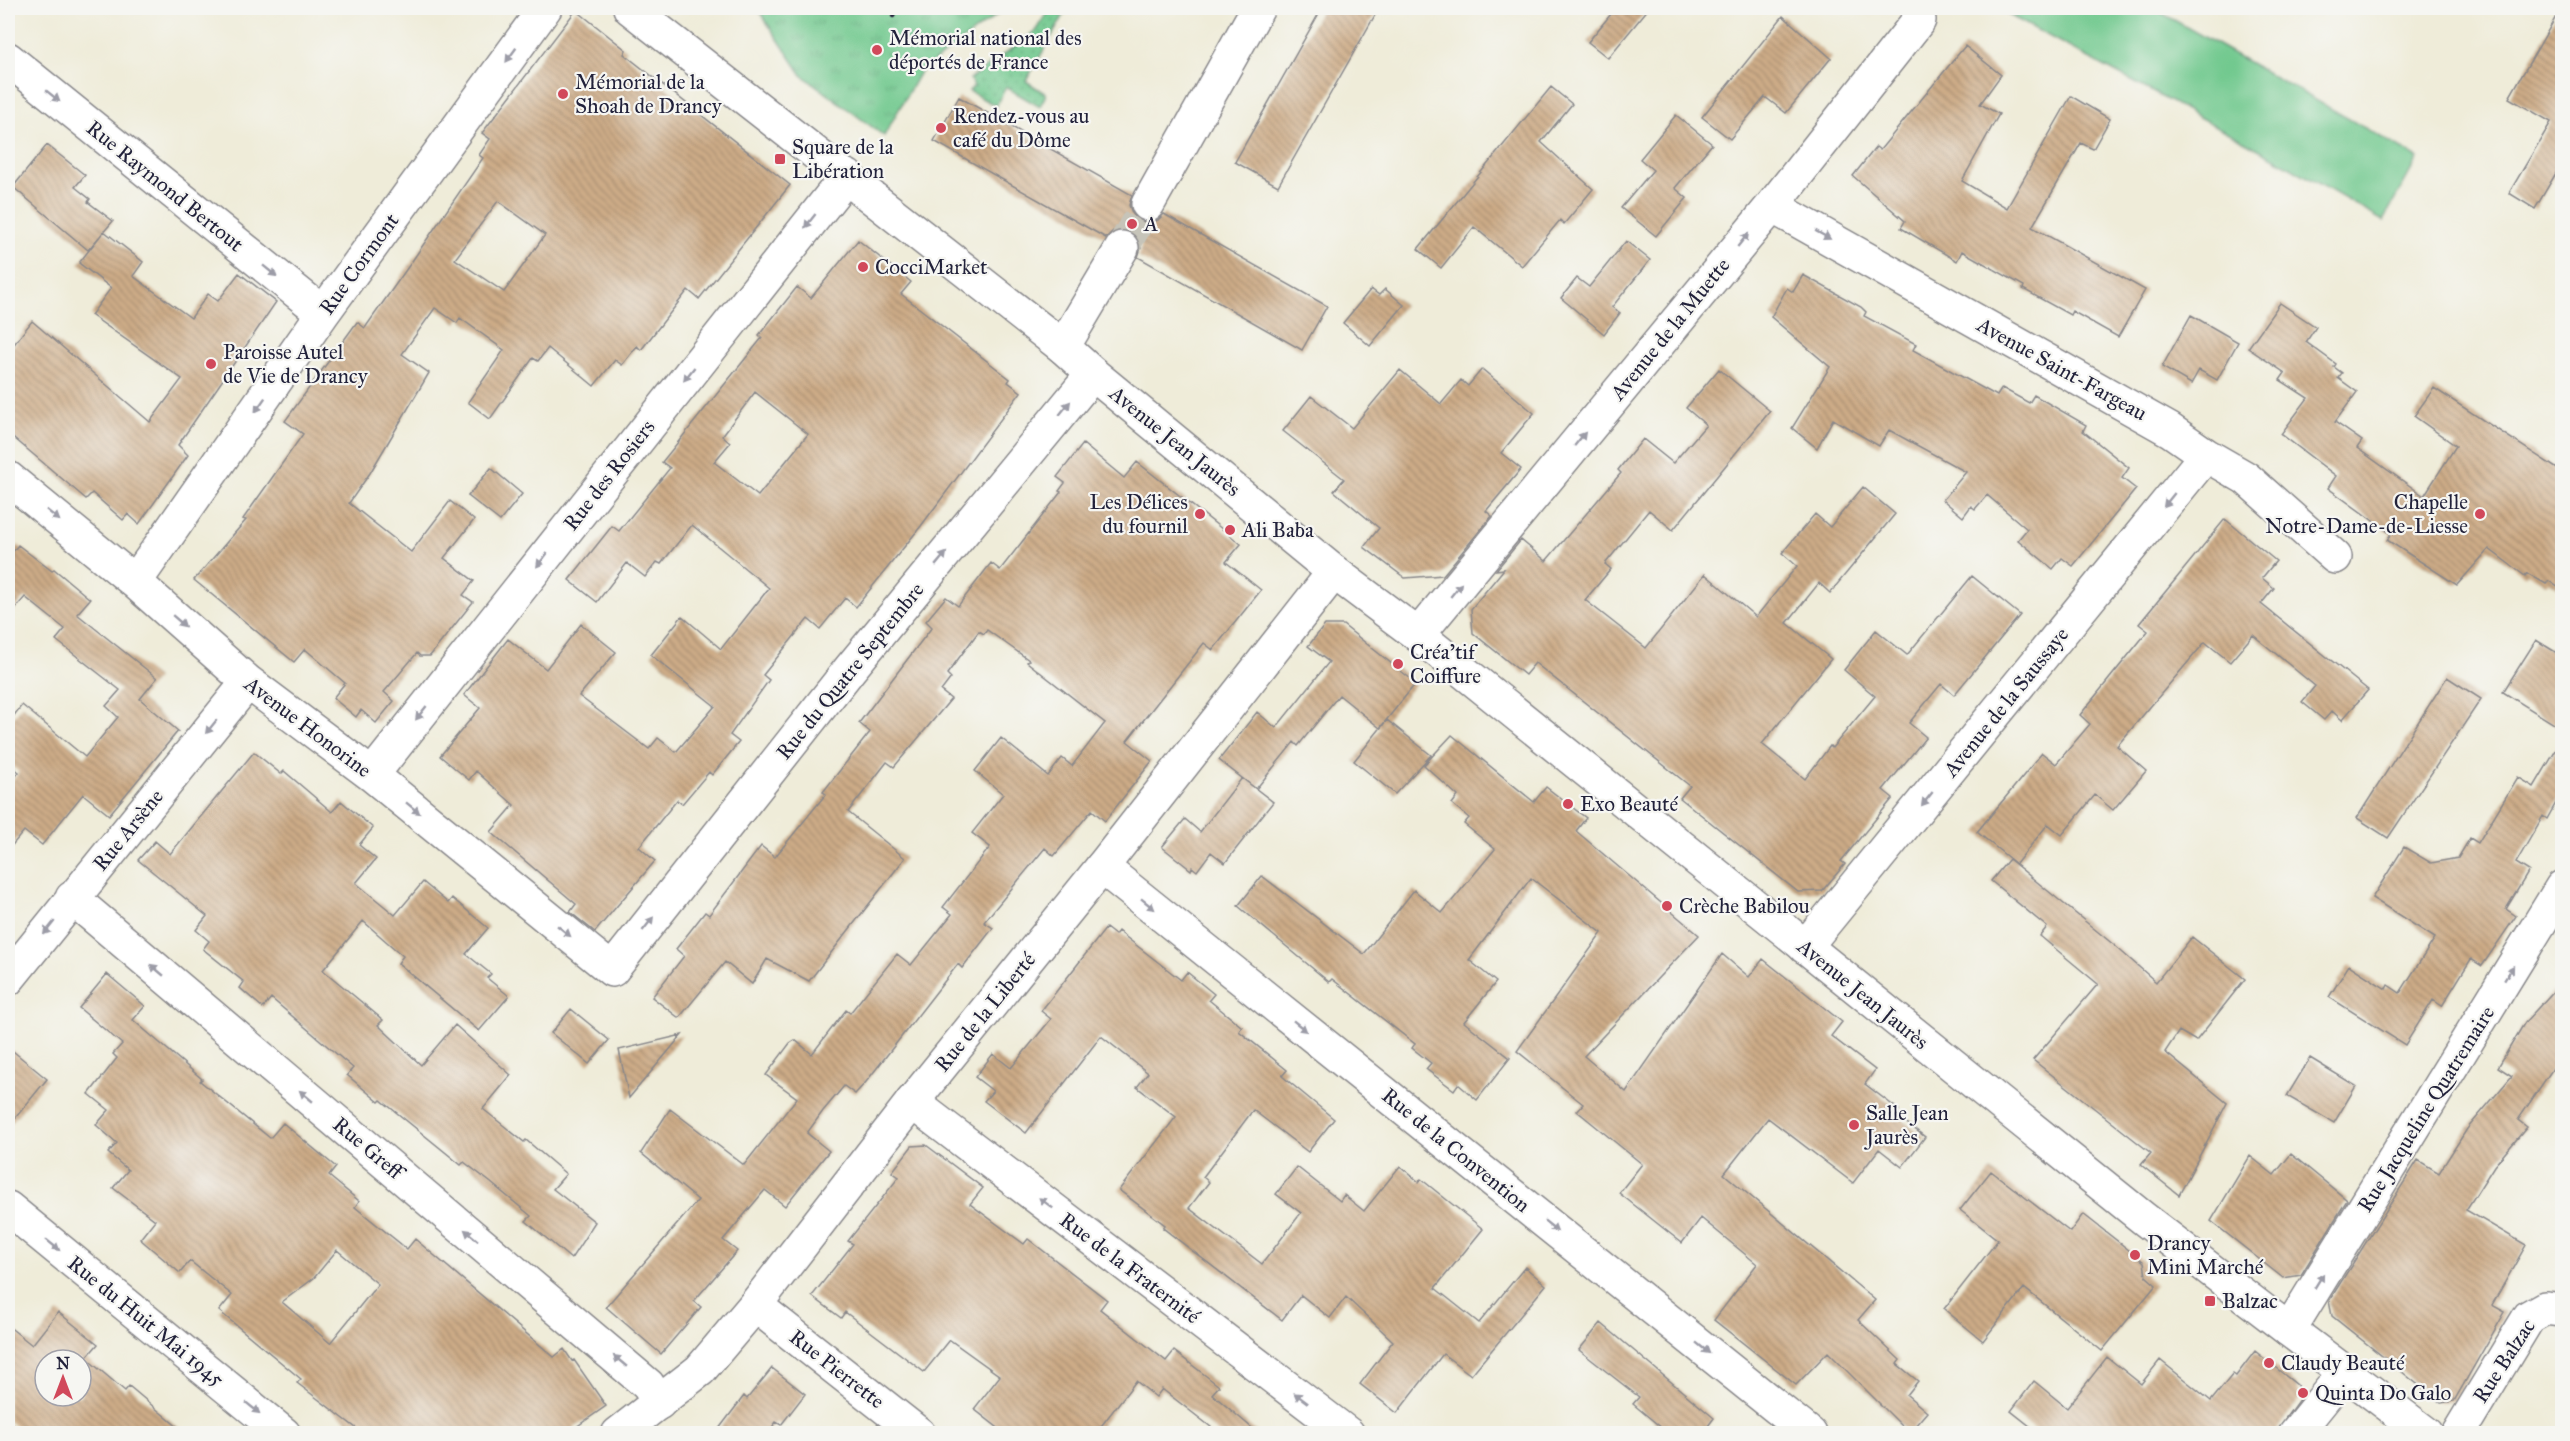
<svg xmlns="http://www.w3.org/2000/svg" width="2570" height="1441" font-family="'IM FELL Great Primer',serif">
<style>
.grass{fill:url(#grass-dots);stroke:#4a7665;stroke-width:1.5}
.park{fill:url(#park-tufts);stroke:#4a7665;stroke-width:1.5}
.pitch{fill:#72c98f;stroke:#4a7665;stroke-width:1.5}
.building{fill:url(#building-back-hatch);fill-rule:evenodd}
.lines{fill:none;stroke-linecap:round;stroke-linejoin:round}
.street-tunnel{stroke:#c6c4b9;stroke-width:33;stroke-dasharray:33 16;stroke-linecap:butt}
.street-casing{stroke:#88878a;stroke-width:36}
.secondary-casing{stroke:#88878a;stroke-width:36}
.primary-casing{stroke:#88878a;stroke-width:36}
.street{stroke:#fff;stroke-width:33}
.secondary{stroke:#fff;stroke-width:33}
.primary{stroke:#fff;stroke-width:33}
.rail{stroke:#22223b;stroke-width:4.5}
.oneway{fill:#9c9ca7}
.poi-dot{fill:#d1495b;stroke:#f6f6f2;stroke-width:2}
.labels{text-anchor:middle;stroke-width:4.5;stroke-linejoin:round;paint-order:stroke}
.poi-label{font-size:21px;fill:#22223b;stroke:#f6f6f2;text-anchor:start}
.street-label{font-size:21px;fill:#22223b;stroke:#f6f6f2}
</style>
<defs>
<pattern id="grass-dots" width="8" height="8" patternUnits="userSpaceOnUse" patternTransform="scale(1.5)"><rect width="8" height="8" fill="#72c98f"/><path d="M2 2h.1M6 6h.1" fill="none" stroke="#62ac7c" stroke-width="1.8" stroke-linecap="round"/></pattern>
<pattern id="park-tufts" width="24" height="20" patternUnits="userSpaceOnUse" patternTransform="scale(1.5)"><rect width="24" height="20" fill="#72c98f"/><path d="M3 7l-1-3M5 7V3M7 7l1-3M15 17l-1-3M17 17v-4M19 17l1-3" fill="none" stroke="#62ac7c"/></pattern>
<pattern id="building-back-hatch" width="6" height="6" patternUnits="userSpaceOnUse" patternTransform="scale(1.5)"><rect width="6" height="6" fill="#cdac87"/><path d="M-1 5l2 2M0 0l6 6M5-1l2 2" fill="none" stroke="#a68c70"/></pattern>
</defs>
<rect width="100%" height="100%" fill="#f6f6f2"/>
<filter id="ink" filterUnits="userSpaceOnUse"><feTurbulence type="fractalNoise" baseFrequency=".0167" numOctaves="2"/><feDisplacementMap in="SourceGraphic" scale="12" xChannelSelector="R" yChannelSelector="G"/><feConvolveMatrix kernelMatrix="1 2 1 2 8 2 1 2 1" color-interpolation-filters="sRGB"/></filter>
<filter id="wash" filterUnits="userSpaceOnUse"><feTurbulence type="fractalNoise" baseFrequency=".008" numOctaves="4" result="noise"/><feDisplacementMap in="SourceGraphic" scale="24" xChannelSelector="R" yChannelSelector="G"/><feGaussianBlur stdDeviation="1.35" result="paint"/><feColorMatrix in="noise" values="0 0 0 0 0 0 0 0 0 0 0 0 0 0 0 0 0 1.4 0 .05"/><feComposite in="paint" operator="in"/></filter>
<g filter="url(#wash)">
<rect width="100%" height="100%" fill="#efecd9"/>
<path class="grass" d="M1050 8H1068L1026 81 1046 94 1040 107 1006 87 996 106 969 91 974 86 970 79 1037 30Z"/>
<path class="park" d="M757 8H1006L920 72 884 136 802 75Z"/>
<path class="pitch" d="M1996 8H2153L2418 158 2383 221 2275 158Z"/>
<g id="blocks">
<path class="building" d="M1322 8H1379L1278 186 1235 162Z
M1616 8H1649L1608 58 1588 42Z
M2561 8 2562 163 2535 209 2509 193 2551 122 2509 98Z
M576 10 626 50 624 54 790 185 699 299 688 290 641 350 637 346 622 365 615 360 594 386 548 348 538 361 533 358 490 419 468 402 504 350 460 318 457 323 435 308 402 354 429 373 370 473 349 503 411 552 450 501 474 520 444 558 474 581 463 595 473 602 430 656H420L417 653 384 692 394 701 376 723 361 710 356 717 333 698 345 683 305 649 294 662 194 580 246 520 243 519 303 434 285 421 357 322 365 328 408 267 483 158 479 155 490 139 482 133ZM498 201 545 235 504 292 455 259Z
M1783 16 1831 58 1786 113 1765 97 1730 139 1702 117Z
M1965 46 2001 75 1980 104 1999 114 1962 181 2007 208 2071 96 2110 119 2093 149 2081 143 2032 227 2145 290 2118 337 2072 311 2070 315 2023 289 2024 286 1962 251 1957 261 1901 228 1905 221 1853 176 1876 147 1880 150Z
M1551 87 1572 104 1541 142 1593 189 1564 224 1560 220 1522 266 1474 227 1441 268 1418 249Z
M959 97 1132 195 1129 205 1132 213 1138 220 1149 223 1158 220 1164 214 1327 306 1302 350 1138 257 1141 248 1139 239 1131 232 1123 229 1113 231 1106 238 934 141Z
M1676 115 1712 144 1675 188 1687 198 1656 236 1621 208 1653 170 1640 159Z
M47 145 85 175 75 187 90 199 88 202 113 221 88 250 13 187Z
M104 231 143 262 133 276 191 318 208 294 218 301 239 273 276 302 178 445 188 455 139 524 128 514 123 520 92 493 86 499 8 433V352L32 321 150 422 182 379 91 315 111 288 79 263Z
M858 240 911 282 901 294 1010 379 1008 382 1021 392 921 526 856 607 845 598 820 629 808 619 763 675 769 680 730 735 739 742 712 775 709 772 682 804 677 800 639 847 655 861 595 932 570 912 576 904 491 832 514 805 476 771 469 780 440 756 480 708 464 695 508 639 546 669 581 624 616 652 579 696 649 749 658 738 676 752 715 706 651 655 682 616 721 649 769 588 692 525 661 564 657 562 645 577 627 563 597 602 569 580 612 526 619 531 670 468 662 462 762 338 759 335 797 287 811 298ZM755 392 808 434 758 496 714 462 730 443 722 436Z
M1626 241 1650 260 1612 307 1620 313 1604 334 1561 298 1577 278 1589 287Z
M1803 275 1861 307 1866 312 1864 316 1916 344 1913 350 1997 396 2002 388 2029 403 2034 395 2086 425 2083 431 2129 468 2122 478 2136 489 2073 566 2062 558 2053 569 2018 540 2027 529 1987 495 1975 509 1971 506 1963 517 1943 500 1966 472 1889 430 1879 446 1833 419 1817 448 1792 428 1830 367 1771 317 1787 288 1793 292Z
M1371 289 1379 295 1385 289 1404 305 1370 346 1343 323Z
M2280 303 2316 327 2306 342 2336 364 2334 367 2342 373 2338 378 2357 392 2335 422 2362 441 2357 448 2424 496 2456 446 2414 416 2434 388 2562 472V590L2549 581 2546 584 2527 573 2525 576 2489 549 2457 585 2387 540 2391 534 2328 488 2336 476 2281 434 2308 398 2280 380 2285 373 2248 348Z
M2191 315 2238 342 2217 380 2199 370 2191 384 2162 367Z
M1482 369 1534 413 1501 453 1521 469 1486 511 1492 516 1443 575 1405 578 1364 547 1379 528 1334 491 1344 479 1283 431 1311 396 1352 428 1400 370 1441 404 1461 380 1468 386Z
M1719 369 1770 411 1673 530 1649 510 1605 564 1611 569 1585 600 1646 648 1705 574 1756 617 1797 566 1782 553 1815 514 1830 527 1863 487 1895 514 1830 593 1819 583 1787 623 1831 659 1762 744 1805 779 1830 746 1832 748 1875 696 1844 670 1876 630 1907 655 1972 576 2020 615 1954 695 1941 684 1909 723 1926 737 1883 790 1893 798 1841 861 1845 864 1822 891 1798 892 1680 798 1690 786 1535 663 1525 675 1473 633 1471 609 1504 569 1496 570 1521 540 1546 561 1621 473 1618 470 1643 439 1673 463 1706 425 1686 408Z
M1083 444 1124 478 1137 462 1241 544 1226 562 1261 590 1213 650 1204 643 1127 741 1152 761 1105 821 1092 810 1054 856 1045 848 984 922 993 928 962 968 958 964 866 1082 855 1094 844 1086 823 1111 807 1133 829 1151 785 1206 765 1190 723 1240 737 1251 694 1301 701 1307 661 1354 606 1307 698 1200 641 1153 670 1109 744 1165 797 1098 766 1075 790 1043 795 1040 812 1054 846 1010 850 1013 897 954 911 965 952 914 943 907 990 847 972 833 1003 794 975 771 1001 738 1048 776 1062 758 1072 766 1105 723 1027 662 1029 660 987 630 984 634 979 631 947 674 951 678 941 691 951 699 894 767 887 762 848 812 905 858 809 981 767 959 752 984 725 962 679 1018 652 997 684 956 676 949 705 912 709 915 761 846 775 857 826 794 823 792 870 732 859 723 932 627 926 621 946 597 958 606 991 563 1000 570 1061 492 1059 491 1065 483 1057 477Z
M491 468 522 494 500 521 468 496Z
M2225 519 2276 561 2262 578 2274 588 2261 604 2368 690 2342 720 2332 711 2324 720 2302 702 2315 686 2253 635 2230 662 2205 642 2117 746 2146 771 2113 810 2095 795 2062 835 2048 824 2016 864 1977 832 2042 753 2056 764 2090 724 2080 715 2148 631 2139 624Z
M18 545 52 571 54 569 90 599 77 614 157 678 140 699 178 731 109 815 83 794 42 845 24 831 8 850V786L19 772 8 763V723L22 705 85 757 118 717 106 706 120 690 56 640 65 629 25 597 8 617V558Z
M1325 625H1343L1416 683 1380 728 1339 695 1298 746 1294 742 1256 789 1219 760 1257 712 1276 728 1329 662 1308 646Z
M2536 640 2562 656V729L2503 692Z
M2447 677 2481 699 2388 838 2357 818Z
M1387 720 1431 755 1395 794 1354 761Z
M1452 735 1534 802 1546 787 1586 818 1576 831 1699 935 1584 1056 1626 1092 1722 954 1749 977 1763 959 1842 1022 1831 1036 1875 1070 1865 1084 1899 1110 1895 1114 1925 1137 1902 1167 1879 1149 1853 1183 1768 1118 1724 1174 1875 1300 1858 1320 1900 1360 1897 1364 1918 1381 1907 1395 1927 1412 1909 1433 1828 1352 1796 1385 1714 1320 1757 1264 1701 1218 1682 1243 1619 1193 1642 1164 1577 1111 1583 1104 1517 1051 1602 933 1531 878 1469 960 1496 982 1464 1022 1510 1058 1477 1100 1458 1084 1454 1090 1426 1069 1431 1063 1412 1048 1415 1044 1332 979 1329 982 1238 906 1262 876 1364 954 1414 890 1442 913 1495 849 1464 824 1469 818 1452 804 1458 796 1424 765Z
M2562 740V792L2547 819 2543 816 2516 863 2529 871 2506 909 2516 916 2482 966 2471 959 2442 1006 2433 1000 2405 1045 2329 997 2349 965 2386 989 2388 985 2400 993 2435 938 2372 898 2404 847 2431 863 2458 858 2470 838 2478 843 2518 777 2534 787Z
M254 752 281 774 284 771 332 812 341 801 373 828 359 845 376 859 356 883 395 915 423 882 448 903 452 898 488 928 466 954 491 974 487 978 509 996 479 1031 398 963 403 956 363 921 323 970 383 1020 378 1025 421 1065 455 1025 511 1075 483 1109 524 1142 526 1140 566 1174 553 1189 595 1222 571 1259 526 1221 531 1216 490 1182 464 1162 461 1165 381 1100 379 1102 347 1075 353 1068 271 998 263 1008 240 988 244 982 203 949 209 941 196 930 207 916 138 860 155 841 170 854Z
M1242 778 1273 802 1225 863 1211 852 1197 871 1192 867 1191 870 1162 847 1185 819 1200 832Z
M2009 859 2114 945 2156 982 2192 937 2245 979 2196 1041 2179 1031 2165 1052 2227 1103 2179 1195 2141 1165 2151 1153 2033 1060 2098 984 2040 936 2047 927 1991 881Z
M1106 928 1115 935 1118 931 1181 980 1187 972 1214 994 1209 1000 1242 1027 1239 1031 1287 1070 1282 1076 1334 1119 1308 1152 1253 1110 1203 1177 1209 1182 1189 1208 1262 1264 1301 1213 1276 1194 1297 1167 1340 1201 1344 1195 1364 1211 1400 1166 1419 1182 1421 1179 1483 1229 1435 1288 1479 1323 1525 1267 1546 1285 1471 1375 1443 1354 1397 1413 1360 1384 1393 1341 1346 1297 1330 1318 1301 1295 1282 1320 1163 1228 1165 1225 1119 1190 1176 1117 1137 1087 1148 1073 1101 1036 1026 1133 984 1101 993 1091 975 1077 993 1054 1011 1068 1051 1019 1041 1011Z
M107 974 145 1006 133 1020 202 1079 200 1081 270 1138 283 1123 336 1167 329 1176 359 1201 355 1207 407 1249 415 1239 554 1357 564 1349 572 1361 574 1360 606 1406 566 1434H364L297 1383 301 1379 219 1311 232 1295 190 1261 180 1273 140 1239 155 1220 113 1188 128 1170 108 1153 117 1143 96 1125 109 1110 89 1094 117 1058 113 1054 122 1044 79 1008ZM337 1250 378 1284 330 1343 282 1302 314 1278Z
M2562 982V1055L2518 1120 2527 1127 2494 1166 2466 1210 2526 1245 2492 1305 2505 1312 2454 1401 2441 1403 2332 1316 2329 1301 2418 1160 2439 1173 2467 1129 2512 1076 2498 1067 2525 1022Z
M571 1009 609 1040 589 1064 551 1033Z
M682 1035 629 1098 619 1050Z
M8 1047 47 1079 8 1127Z
M2310 1058 2356 1086 2334 1123 2287 1096Z
M926 1145 983 1188 970 1204 1024 1244 1028 1239 1107 1300 1100 1309 1166 1361 1174 1351 1219 1386 1212 1394 1259 1434H1220L1162 1389 1156 1397 1136 1381 1095 1434H1006L974 1409 1000 1376 950 1340 924 1372 845 1312 841 1318 812 1296 853 1244 848 1241 899 1177 892 1172 912 1146Z
M2291 1154 2347 1200 2301 1275 2283 1278 2211 1221 2250 1156 2274 1175Z
M1991 1171 2070 1232 2083 1214 2144 1262 2146 1276 2156 1285 2102 1351 2024 1288 1983 1341 1944 1309 1998 1240 1960 1210Z
M58 1312 98 1344 86 1358 125 1391 129 1386 186 1434H24L8 1420V1326L32 1345ZM45 1360H81V1396H45Z
M1601 1323 1714 1418 1702 1434H1669L1633 1404 1639 1397 1579 1350Z
M2255 1351 2297 1385 2300 1398 2274 1434H2040L2011 1411 2034 1381 2067 1408 2107 1357 2141 1384 2160 1360 2211 1401 2233 1374 2236 1376Z
M772 1368 805 1394 781 1425 776 1422 767 1434H715L744 1396 747 1399Z"/>
</g>
</g>
<g filter="url(#ink)">
<use href="#blocks" fill-opacity="0" stroke="#88878a" stroke-width="1.5"/>
<g class="lines">
<path class="street-tunnel" d="M1122 248 1148 204"/>
<defs>
<path id="street" d="M8 59 323 313
M1148 204 1258 8
M1772 206 2170 430 2206 455 2246 478 2335 557
M1063 347 1122 248
M8 478 135 582 248 682 372 775 612 970 850 669 1093 374
M135 582 323 313 545 8
M1418 635 1772 206 1919 20
M372 775 847 176
M1102 867 1810 1434
M72 898 648 1385 659 1403
M1805 947 2206 455
M8 979 248 682
M912 1102 1348 1434
M8 1208 284 1434
M755 1305 919 1434
M2289 1330 2562 887
M2295 1434 2346 1371
M2458 1434 2529 1317 2545 1308 2562 1310"/>
<path id="secondary" d="M618 1434 700 1370 755 1305 912 1102 1102 867 1334 572"/>
<path id="primary" d="M630 8 1063 347 1093 374 1334 572 1418 635 2143 1218 2289 1330 2427 1434"/>
</defs>
<use href="#street" class="street-casing"/>
<use href="#secondary" class="secondary-casing"/>
<use href="#primary" class="primary-casing"/>
<use href="#street" class="street"/>
<use href="#secondary" class="secondary"/>
<use href="#primary" class="primary"/>
<path class="rail" d="M893 16 898 8"/>
</g>
<defs><path id="oneway-solid" d="M-6-.8H1V-3.2L6.5 0L1 3.2V.8H-6Z" transform="scale(1.5)"/></defs>
<g class="oneway">
<use href="#oneway-solid" transform="translate(511 55) rotate(126)"/>
<use href="#oneway-solid" transform="translate(53 96) rotate(39)"/>
<use href="#oneway-solid" transform="translate(810 221) rotate(128)"/>
<use href="#oneway-solid" transform="translate(1823 235) rotate(29)"/>
<use href="#oneway-solid" transform="translate(1743 240) rotate(-51)"/>
<use href="#oneway-solid" transform="translate(270 271) rotate(39)"/>
<use href="#oneway-solid" transform="translate(689 374) rotate(128)"/>
<use href="#oneway-solid" transform="translate(260 405) rotate(125)"/>
<use href="#oneway-solid" transform="translate(1065 408) rotate(-51)"/>
<use href="#oneway-solid" transform="translate(1580 439) rotate(-51)"/>
<use href="#oneway-solid" transform="translate(2169 500) rotate(129)"/>
<use href="#oneway-solid" transform="translate(53 515) rotate(39)"/>
<use href="#oneway-solid" transform="translate(941 559) rotate(-50)"/>
<use href="#oneway-solid" transform="translate(542 560) rotate(128)"/>
<use href="#oneway-solid" transform="translate(1456 590) rotate(-51)"/>
<use href="#oneway-solid" transform="translate(179 621) rotate(41)"/>
<use href="#oneway-solid" transform="translate(421 713) rotate(128)"/>
<use href="#oneway-solid" transform="translate(211 727) rotate(129)"/>
<use href="#oneway-solid" transform="translate(1927 799) rotate(129)"/>
<use href="#oneway-solid" transform="translate(413 808) rotate(39)"/>
<use href="#oneway-solid" transform="translate(1148 904) rotate(39)"/>
<use href="#oneway-solid" transform="translate(648 924) rotate(-52)"/>
<use href="#oneway-solid" transform="translate(49 928) rotate(129)"/>
<use href="#oneway-solid" transform="translate(564 931) rotate(39)"/>
<use href="#oneway-solid" transform="translate(157 970) rotate(-140)"/>
<use href="#oneway-solid" transform="translate(2509 973) rotate(-58)"/>
<use href="#oneway-solid" transform="translate(1300 1026) rotate(39)"/>
<use href="#oneway-solid" transform="translate(306 1096) rotate(-140)"/>
<use href="#oneway-solid" transform="translate(1046 1203) rotate(-143)"/>
<use href="#oneway-solid" transform="translate(1551 1226) rotate(39)"/>
<use href="#oneway-solid" transform="translate(471 1235) rotate(-140)"/>
<use href="#oneway-solid" transform="translate(53 1245) rotate(39)"/>
<use href="#oneway-solid" transform="translate(2319 1281) rotate(-58)"/>
<use href="#oneway-solid" transform="translate(1703 1348) rotate(39)"/>
<use href="#oneway-solid" transform="translate(620 1361) rotate(-140)"/>
<use href="#oneway-solid" transform="translate(1301 1398) rotate(-143)"/>
<use href="#oneway-solid" transform="translate(253 1408) rotate(39)"/>
</g>
</g>
<g class="poi-dot">
<circle cx="877" cy="50" r="6"/>
<circle cx="563" cy="94" r="6"/>
<circle cx="941" cy="128" r="6"/>
<rect x="774" y="153" width="12" height="12" rx="3"/>
<circle cx="1132" cy="224" r="6"/>
<circle cx="863" cy="267" r="6"/>
<circle cx="211" cy="364" r="6"/>
<circle cx="1200" cy="514" r="6"/>
<circle cx="2480" cy="514" r="6"/>
<circle cx="1230" cy="530" r="6"/>
<circle cx="1398" cy="664" r="6"/>
<circle cx="1568" cy="804" r="6"/>
<circle cx="1667" cy="906" r="6"/>
<circle cx="1854" cy="1125" r="6"/>
<circle cx="2135" cy="1255" r="6"/>
<rect x="2204" y="1295" width="12" height="12" rx="3"/>
<circle cx="2269" cy="1363" r="6"/>
<circle cx="2303" cy="1393" r="6"/>
</g>
<g class="labels">
<g class="poi-label">
<text x="889" y="45">Mémorial national des<tspan x="889" dy="24">déportés de France</tspan></text>
<text x="575" y="89">Mémorial de la<tspan x="575" dy="24">Shoah de Drancy</tspan></text>
<text x="953" y="123">Rendez-vous au<tspan x="953" dy="24">café du Dôme</tspan></text>
<text x="792" y="154">Square de la<tspan x="792" dy="24">Libération</tspan></text>
<text x="1144" y="231">A</text>
<text x="875" y="274">CocciMarket</text>
<text x="223" y="359">Paroisse Autel<tspan x="223" dy="24">de Vie de Drancy</tspan></text>
<text x="1188" y="509" text-anchor="end">Les Délices<tspan x="1188" dy="24">du fournil</tspan></text>
<text x="2468" y="509" text-anchor="end">Chapelle<tspan x="2468" dy="24">Notre-Dame-de-Liesse</tspan></text>
<text x="1242" y="537">Ali Baba</text>
<text x="1410" y="659">Créa'tif<tspan x="1410" dy="24">Coiffure</tspan></text>
<text x="1580" y="811">Exo Beauté</text>
<text x="1679" y="913">Crèche Babilou</text>
<text x="1866" y="1120">Salle Jean<tspan x="1866" dy="24">Jaurès</tspan></text>
<text x="2147" y="1250">Drancy<tspan x="2147" dy="24">Mini Marché</tspan></text>
<text x="2222" y="1308">Balzac</text>
<text x="2281" y="1370">Claudy Beauté</text>
<text x="2315" y="1400">Quinta Do Galo</text>
</g>
<g class="street-label">
<text transform="translate(165 186) rotate(39)" y="7">Rue Raymond Bertout</text>
<text transform="translate(359 264) rotate(-54)" y="7">Rue Cormont</text>
<text transform="translate(1670 329) rotate(-51)" y="7">Avenue de la Muette</text>
<text transform="translate(2062 369) rotate(29)" y="7">Avenue Saint-Fargeau</text>
<text transform="translate(1175 441) rotate(39)" y="7">Avenue Jean Jaurès</text>
<text transform="translate(609 475) rotate(-52)" y="7">Rue des Rosiers</text>
<text transform="translate(850 671) rotate(-51)" y="7">Rue du Quatre Septembre</text>
<text transform="translate(2006 702) rotate(-51)" y="7">Avenue de la Saussaye</text>
<text transform="translate(308 727) rotate(37)" y="7">Avenue Honorine</text>
<text transform="translate(128 830) rotate(-51)" y="7">Rue Arsène</text>
<text transform="translate(1863 994) rotate(39)" y="7">Avenue Jean Jaurès</text>
<text transform="translate(985 1012) rotate(-51)" y="7">Rue de la Liberté</text>
<text transform="translate(2426 1109) rotate(-58)" y="7">Rue Jacqueline Quatremaire</text>
<text transform="translate(368 1148) rotate(40)" y="7">Rue Greff</text>
<text transform="translate(1456 1150) rotate(39)" y="7">Rue de la Convention</text>
<text transform="translate(1130 1268) rotate(37)" y="7">Rue de la Fraternité</text>
<text transform="translate(146 1321) rotate(39)" y="7">Rue du Huit Mai 1945</text>
<text transform="translate(2504 1361) rotate(-57)" y="7">Rue Balzac</text>
<text transform="translate(837 1369) rotate(38)" y="7">Rue Pierrette</text>
</g>
</g>
<rect width="2570" height="1441" fill="none" stroke="#f6f6f2" stroke-width="30"/>
<g transform="translate(63 1378)"><circle r="28" fill="#f6f6f2" stroke="#a1a1a9" stroke-width="1.5"/>
<path d="M0-4.5L10 22L0 15L-10 22Z" fill="#d1495b"/>
<text y="-9" font-size="16" font-weight="bold" text-anchor="middle" fill="#22223b">N</text>
</g>
</svg>
